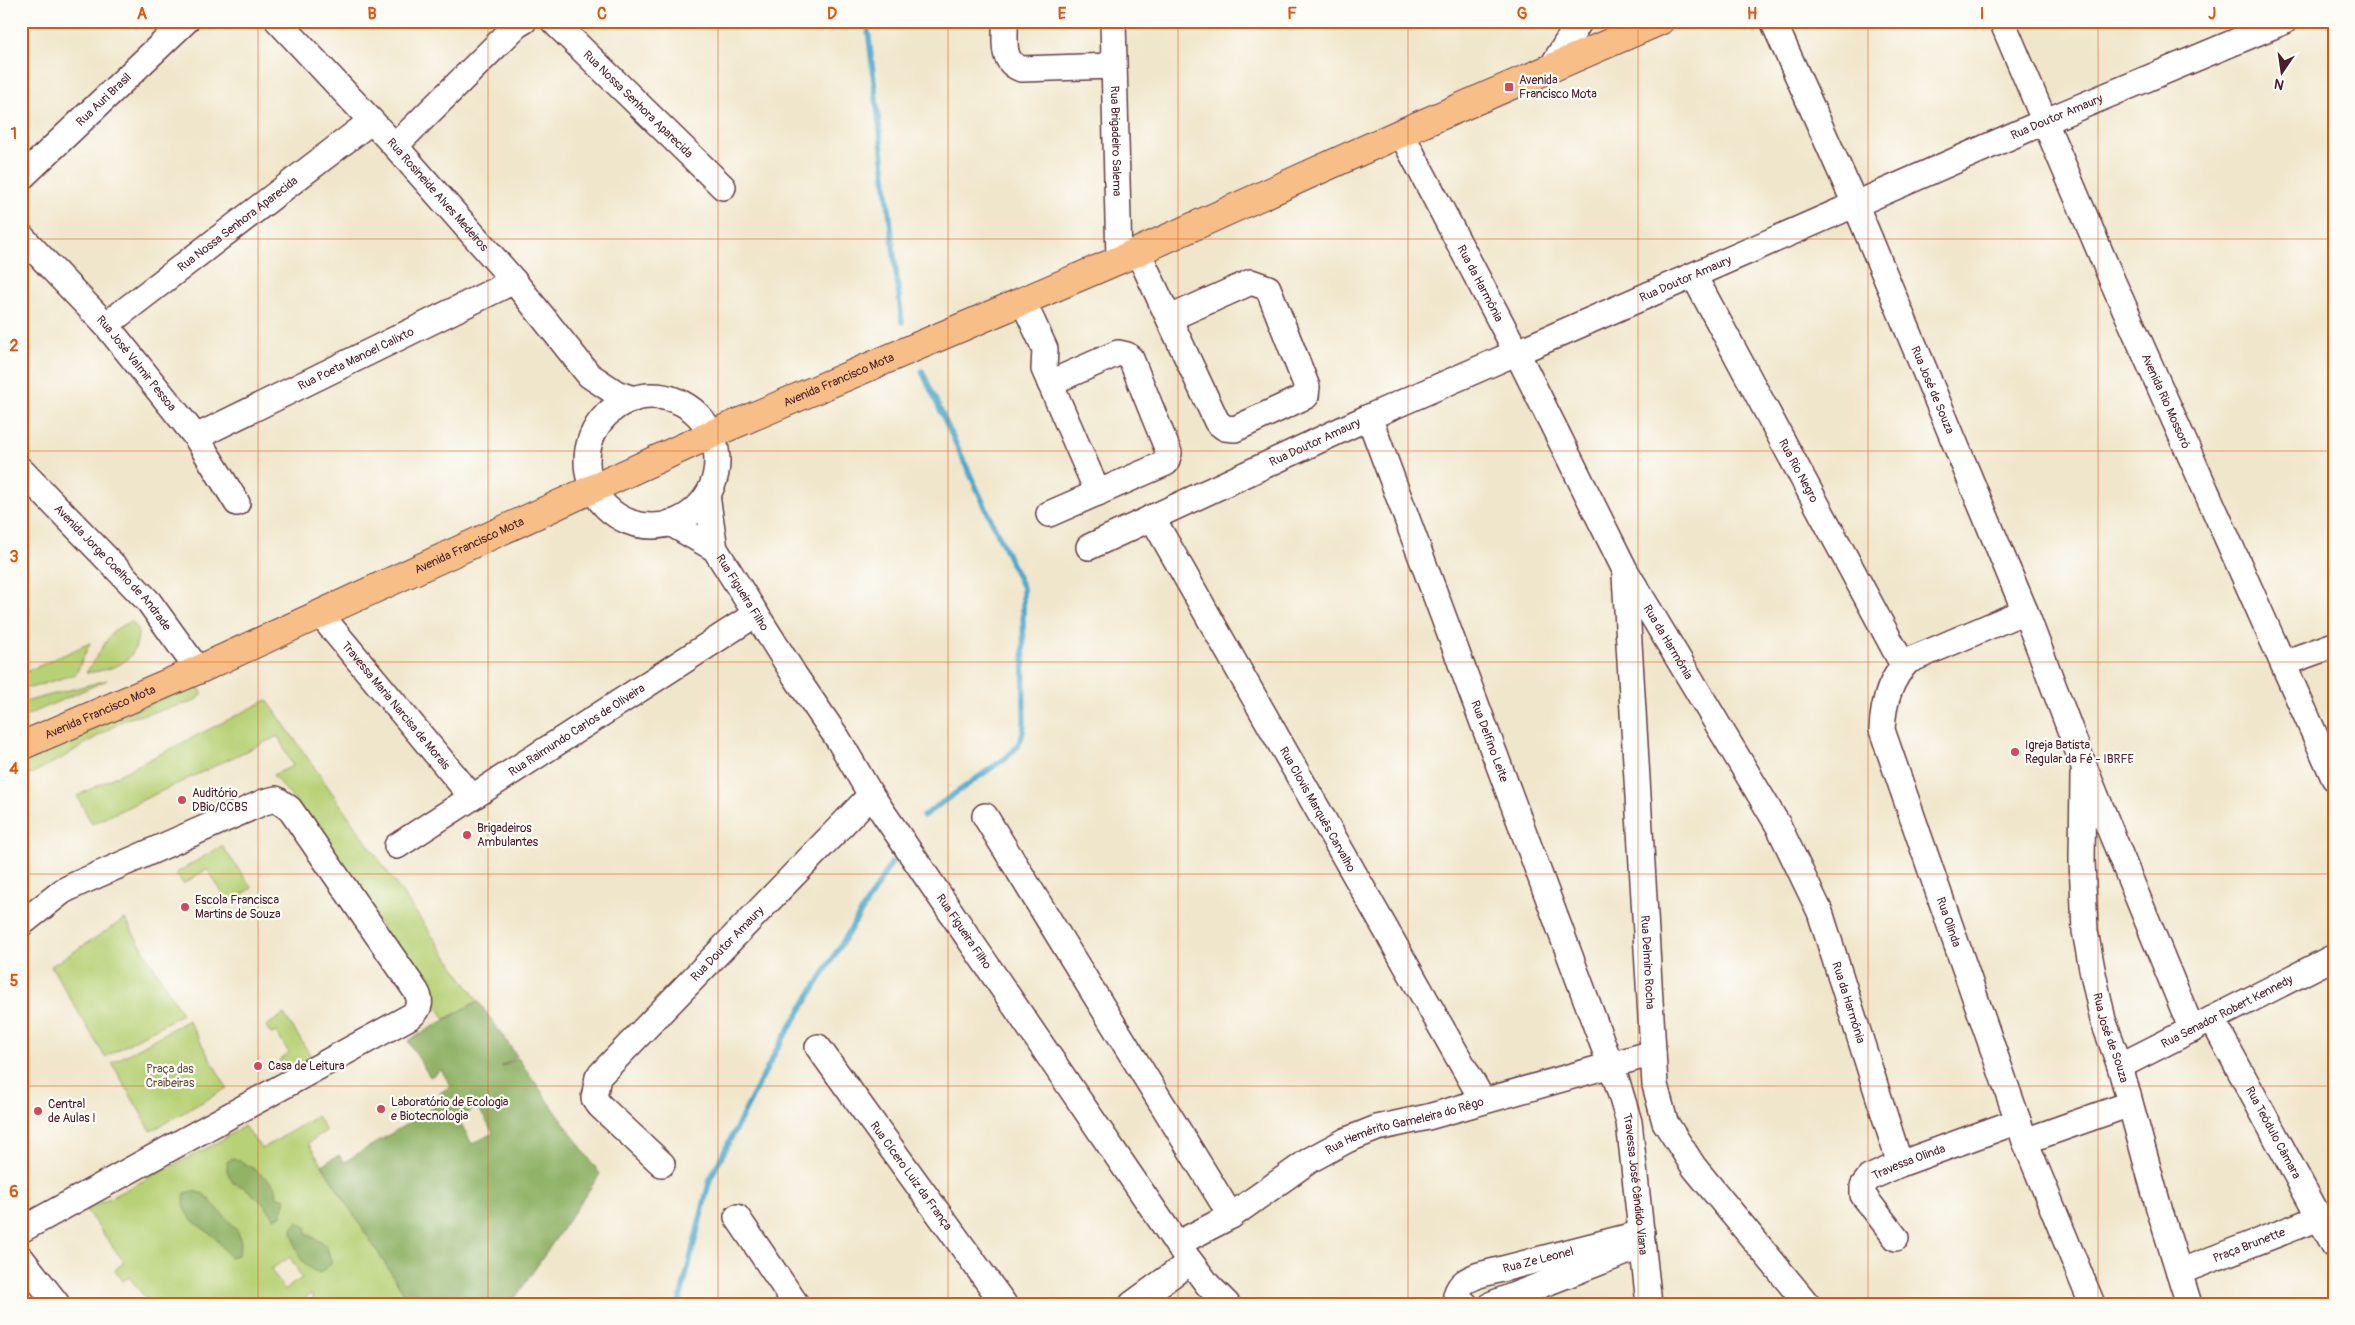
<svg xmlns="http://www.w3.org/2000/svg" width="2355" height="1325" font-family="Pangolin,sans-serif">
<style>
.green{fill:#b7d176;stroke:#807850;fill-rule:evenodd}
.forest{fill:#91b367;stroke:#6e6949;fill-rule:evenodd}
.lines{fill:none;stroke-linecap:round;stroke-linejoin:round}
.stream{stroke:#4aa6c9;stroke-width:5.5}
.minor-casing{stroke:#633d43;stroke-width:28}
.major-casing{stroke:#633d43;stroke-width:30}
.minor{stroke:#fff;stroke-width:25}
.major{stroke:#f7be87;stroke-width:28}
.grid{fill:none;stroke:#e0560e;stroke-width:1;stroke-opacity:0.55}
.poi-dot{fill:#d1495b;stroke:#fdfcf7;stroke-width:2}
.labels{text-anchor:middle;stroke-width:4.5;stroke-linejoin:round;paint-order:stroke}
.poi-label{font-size:12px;fill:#4a1f2b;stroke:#fdfcf7;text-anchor:start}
.street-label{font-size:12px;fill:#4a1f2b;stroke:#fdfcf7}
.park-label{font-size:12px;fill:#6b5442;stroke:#fdfcf7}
.neatline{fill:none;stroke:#e0560e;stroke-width:2}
.grid-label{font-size:16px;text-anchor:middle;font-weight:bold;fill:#e0560e}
</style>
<rect width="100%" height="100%" fill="#fdfcf7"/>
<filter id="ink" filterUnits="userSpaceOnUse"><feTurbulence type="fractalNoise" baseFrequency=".02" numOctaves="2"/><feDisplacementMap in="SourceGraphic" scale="10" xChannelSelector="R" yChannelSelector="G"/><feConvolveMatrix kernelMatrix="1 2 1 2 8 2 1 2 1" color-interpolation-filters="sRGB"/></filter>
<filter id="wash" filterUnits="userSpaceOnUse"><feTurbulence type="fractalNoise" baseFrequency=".0096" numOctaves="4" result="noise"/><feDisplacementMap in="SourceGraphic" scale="20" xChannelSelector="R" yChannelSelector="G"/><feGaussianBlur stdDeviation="1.12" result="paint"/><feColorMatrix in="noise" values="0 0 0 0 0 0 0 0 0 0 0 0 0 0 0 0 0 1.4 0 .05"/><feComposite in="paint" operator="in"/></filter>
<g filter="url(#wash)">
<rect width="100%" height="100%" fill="#f0e6cb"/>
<path class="green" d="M131 621 138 629C139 663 115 669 86 673L113 631Z
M90 643 76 674 30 688 21 687V674Z
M107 680 21 718V703Z
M194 686 201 690 202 695 193 702 126 719 62 758 21 779V757Z
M267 700 478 1001 445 1019 296 802 273 775 293 766 278 736 92 824 77 796Z
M222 846 252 888 229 903 207 869 183 884 176 873Z
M125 919 182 1014 105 1057 51 966Z
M284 1014 311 1056 286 1072 279 1060 289 1053 276 1032 271 1034 266 1026Z
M188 1020 227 1088 151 1131 112 1063Z
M317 1116 326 1131 308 1143 411 1304H316L311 1294 298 1304H150L129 1277 123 1281 115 1270 124 1262 86 1210 215 1144 244 1126 262 1149ZM290 1257 302 1278 284 1290 271 1269Z"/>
<path class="forest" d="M478 1001 517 1056 501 1067 518 1058 600 1174 511 1304H411L322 1165 339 1155 344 1162 445 1101 440 1093 451 1086 441 1070 430 1077 408 1041ZM478 1107 493 1133 472 1144 458 1118Z
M233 1158C251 1165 262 1175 276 1187L277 1197 286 1199 281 1216 274 1218C268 1207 245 1184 233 1183L227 1171V1162Z
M193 1191 204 1194 238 1231 241 1243 238 1255 230 1257C224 1250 219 1241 212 1235 197 1223 180 1218 185 1193Z
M297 1222 307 1228 306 1233 326 1245 332 1263 320 1273C300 1267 295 1249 292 1229Z"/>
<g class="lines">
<path class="stream" d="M867 21 902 322
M922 371 1023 588 1024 724C1023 739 1018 747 1007 757L923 816
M679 1304 710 1179 778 1047 892 862"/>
</g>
</g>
<g filter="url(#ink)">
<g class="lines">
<defs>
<g id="minor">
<path id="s1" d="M278 21 395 146 514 281 589 375 616 393 633 399"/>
<path id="s2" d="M553 21 723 187"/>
<path d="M1005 21C1006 41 1000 61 1021 69L1114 66"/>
<path id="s3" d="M1113 21 1119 260"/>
<path id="s4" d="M1773 21 1856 206 2025 611 2083 764 2192 1030"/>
<path id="s5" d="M2002 21 2112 280 2334 778"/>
<path d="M1551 68 1580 21"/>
<path id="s6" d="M1401 133 1517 353 1625 570 1778 825 1820 912 1900 1164"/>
<path d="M395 146 517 25 524 21"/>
<path id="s7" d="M21 178 186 21"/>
<path id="s8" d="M21 236 106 325 196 437 237 503"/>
<path d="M1138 252 1217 422 1225 428 1235 429 1306 396 1307 387 1268 288 1251 282 1170 318"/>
<path id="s9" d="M1694 276 1903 665"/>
<path d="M1023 301 1045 349 1044 369 1098 493"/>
<path id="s10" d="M106 325 370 122"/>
<circle cx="652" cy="461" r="65"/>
<path id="s11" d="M1369 417 1618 1085 1629 1122 1649 1304"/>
<path id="s12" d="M196 437 514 281"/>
<path id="s13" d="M21 470 149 602 198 670"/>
<path id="s14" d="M707 496 715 549 795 676 838 739 871 795 1177 1244 1208 1285 1227 1304"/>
<path d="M1049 514 1166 463 1169 453 1131 359 1127 355 1118 353 1050 383"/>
<path id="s15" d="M1152 517 1483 1101"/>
<path d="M670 523 715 549"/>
<path id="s16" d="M1089 547 1369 417 2046 121 2285 21"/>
<path id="s17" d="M1625 575 1655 1085 1665 1122 1694 1167 1807 1304"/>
<path id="s18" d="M2025 611 1908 661C1889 680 1883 704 1882 730L2025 1141 2092 1304"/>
<path id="s19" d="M320 614 472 797"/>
<path d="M2284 663 2334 645"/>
<path id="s20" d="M2083 776 2082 861 2085 931 2092 969 2103 1020 2120 1066 2158 1205 2189 1304"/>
<path d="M985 816 1231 1216"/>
<path id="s21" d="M397 846 756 614"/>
<path d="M21 924 63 891 77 884 264 802 276 799 290 809 416 991C422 1001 420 1009 411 1016L21 1230"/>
<path id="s22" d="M2212 1019 2334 1245"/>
<path id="s23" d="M818 1047 1004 1304"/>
<path id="s24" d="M2120 1066 2334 957"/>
<path d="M2025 1141 2130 1104"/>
<path id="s25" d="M662 1164 600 1106 594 1098 598 1077 871 795"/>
<path d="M737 1217 796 1304"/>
<path id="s26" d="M1896 1238 1863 1195V1186L1869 1178 1900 1164 2018 1121"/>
<path id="s27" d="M1177 1244 1231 1216 1310 1160 1347 1140 1377 1128 1428 1117 1653 1053"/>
<path d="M21 1258 57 1304"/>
<path id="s28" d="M2179 1272 2319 1218"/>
<path d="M1132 1304 1190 1262"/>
<path id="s29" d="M1465 1304 1461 1302 1456 1295C1460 1282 1469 1279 1479 1275L1642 1233"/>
<path d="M1492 1304 1629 1251"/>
</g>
<g id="major">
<path id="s30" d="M21 746 198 670 712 434 1119 260 1401 133 1660 21"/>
</g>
</defs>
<use href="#minor" class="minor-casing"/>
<use href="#major" class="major-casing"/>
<use href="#minor" class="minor"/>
<use href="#major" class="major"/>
</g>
</g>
<path class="grid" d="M258 21V1304M488 21V1304M718 21V1304M948 21V1304M1178 21V1304M1408 21V1304M1638 21V1304M1868 21V1304M2098 21V1304M21 239H2334M21 451H2334M21 662H2334M21 874H2334M21 1086H2334"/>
<g class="poi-dot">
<rect x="1504" y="82" width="10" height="10" rx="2.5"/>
<circle cx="2015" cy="752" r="5"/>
<circle cx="182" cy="800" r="5"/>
<circle cx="467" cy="835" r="5"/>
<circle cx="185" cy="907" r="5"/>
<circle cx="258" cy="1066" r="5"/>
<circle cx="381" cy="1109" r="5"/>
<circle cx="38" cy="1111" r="5"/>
</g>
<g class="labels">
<g class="poi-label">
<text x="1519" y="84">Avenida<tspan x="1519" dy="14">Francisco Mota</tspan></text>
<text x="2025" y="749">Igreja Batista<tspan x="2025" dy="14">Regular da Fé - IBRFE</tspan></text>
<text x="192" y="797">Auditório<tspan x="192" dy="14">DBio/CCBS</tspan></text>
<text x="477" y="832">Brigadeiros<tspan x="477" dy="14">Ambulantes</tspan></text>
<text x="195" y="904">Escola Francisca<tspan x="195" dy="14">Martins de Souza</tspan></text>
<text x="268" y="1070">Casa de Leitura</text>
<text x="391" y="1106">Laboratório de Ecologia<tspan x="391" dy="14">e Biotecnologia</tspan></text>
<text x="48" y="1108">Central<tspan x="48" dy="14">de Aulas I</tspan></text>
</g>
<g class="street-label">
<text dy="4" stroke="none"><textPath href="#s7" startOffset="114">Rua Auri Brasil</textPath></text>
<text dy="4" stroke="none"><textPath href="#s2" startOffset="119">Rua Nossa Senhora Aparecida</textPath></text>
<text dy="4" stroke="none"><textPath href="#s16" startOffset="1059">Rua Doutor Amaury</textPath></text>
<text dy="4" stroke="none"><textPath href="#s3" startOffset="120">Rua Brigadeiro Salema</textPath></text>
<text dy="4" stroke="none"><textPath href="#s1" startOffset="236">Rua Rosineide Alves Medeiros</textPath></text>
<text dy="4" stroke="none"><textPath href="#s10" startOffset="166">Rua Nossa Senhora Aparecida</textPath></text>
<text dy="4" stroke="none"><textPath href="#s16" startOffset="654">Rua Doutor Amaury</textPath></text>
<text dy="4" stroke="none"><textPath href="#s6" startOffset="170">Rua da Harmônia</textPath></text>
<text dy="4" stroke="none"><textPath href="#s12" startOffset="178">Rua Poeta Manoel Calixto</textPath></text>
<text dy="4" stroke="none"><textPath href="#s8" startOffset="172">Rua José Valmir Pessoa</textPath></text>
<text dy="4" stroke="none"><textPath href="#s30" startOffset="896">Avenida Francisco Mota</textPath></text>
<text dy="4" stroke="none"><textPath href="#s4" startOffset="402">Rua José de Souza</textPath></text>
<text dy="4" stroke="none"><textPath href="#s5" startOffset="414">Avenida Rio Mossoró</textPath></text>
<text dy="4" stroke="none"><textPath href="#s16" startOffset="249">Rua Doutor Amaury</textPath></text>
<text dy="4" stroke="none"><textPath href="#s9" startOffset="221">Rua Rio Negro</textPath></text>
<text dy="4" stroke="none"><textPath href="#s30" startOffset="491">Avenida Francisco Mota</textPath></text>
<text dy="4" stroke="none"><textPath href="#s13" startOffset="134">Avenida Jorge Coelho de Andrade</textPath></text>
<text dy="4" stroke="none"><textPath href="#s14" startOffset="105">Rua Figueira Filho</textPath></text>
<text dy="4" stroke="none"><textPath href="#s6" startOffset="575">Rua da Harmônia</textPath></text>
<text dy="4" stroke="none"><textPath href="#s19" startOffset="119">Travessa Maria Narcisa de Morais</textPath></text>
<text dy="4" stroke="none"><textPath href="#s30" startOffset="86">Avenida Francisco Mota</textPath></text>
<text dy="4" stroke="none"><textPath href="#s21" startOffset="214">Rua Raimundo Carlos de Oliveira</textPath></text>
<text dy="4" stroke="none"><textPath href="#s11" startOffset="346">Rua Delfino Leite</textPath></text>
<text dy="4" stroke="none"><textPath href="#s15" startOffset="336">Rua Clovis Marquês Carvalho</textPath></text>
<text dy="4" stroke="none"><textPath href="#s18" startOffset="406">Rua Olinda</textPath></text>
<text dy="4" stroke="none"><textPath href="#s14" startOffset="510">Rua Figueira Filho</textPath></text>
<text dy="4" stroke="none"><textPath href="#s25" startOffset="302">Rua Doutor Amaury</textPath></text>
<text dy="4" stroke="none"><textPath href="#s17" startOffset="388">Rua Delmiro Rocha</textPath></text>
<text dy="4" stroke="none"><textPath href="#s6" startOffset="980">Rua da Harmônia</textPath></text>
<text dy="4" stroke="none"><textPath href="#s24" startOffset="120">Rua Senador Robert Kennedy</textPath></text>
<text dy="4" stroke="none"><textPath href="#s20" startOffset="265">Rua José de Souza</textPath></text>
<text dy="4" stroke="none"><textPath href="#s27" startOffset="259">Rua Hemérito Gameleira do Rêgo</textPath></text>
<text dy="4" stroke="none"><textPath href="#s22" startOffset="129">Rua Teódulo Câmara</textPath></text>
<text dy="4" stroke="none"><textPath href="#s26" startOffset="116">Travessa Olinda</textPath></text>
<text dy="4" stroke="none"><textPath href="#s23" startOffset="159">Rua Cícero Luiz da França</textPath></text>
<text dy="4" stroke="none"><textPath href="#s11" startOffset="814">Travessa José Cândido Viana</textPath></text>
<text dy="4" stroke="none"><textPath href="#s28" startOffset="75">Praça Brunette</textPath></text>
<text dy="4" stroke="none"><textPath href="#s29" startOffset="106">Rua Ze Leonel</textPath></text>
</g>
<g class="park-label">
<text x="170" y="1073">Praça das<tspan x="170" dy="14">Craibeiras</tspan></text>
</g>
</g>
<rect width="2355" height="1325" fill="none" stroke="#fdfcf7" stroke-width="55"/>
<g transform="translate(2282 72) rotate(193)" stroke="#fdfcf7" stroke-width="4" paint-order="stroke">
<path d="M0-4L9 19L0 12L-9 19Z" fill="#4a1f2b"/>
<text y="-8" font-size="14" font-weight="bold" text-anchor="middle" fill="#4a1f2b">N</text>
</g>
<rect x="28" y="28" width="2300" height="1270" class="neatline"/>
<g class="grid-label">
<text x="142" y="19">A</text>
<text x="372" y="19">B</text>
<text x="602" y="19">C</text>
<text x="832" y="19">D</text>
<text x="1062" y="19">E</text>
<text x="1292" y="19">F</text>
<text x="1522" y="19">G</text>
<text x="1752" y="19">H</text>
<text x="1982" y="19">I</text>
<text x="2212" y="19">J</text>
<text x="14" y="139">1</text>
<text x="14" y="351">2</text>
<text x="14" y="562">3</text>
<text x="14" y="774">4</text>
<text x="14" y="986">5</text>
<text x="14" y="1197">6</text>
</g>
</svg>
